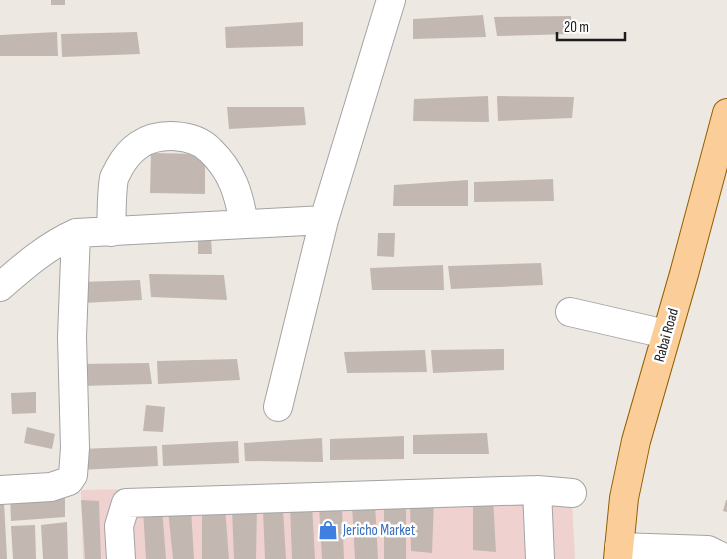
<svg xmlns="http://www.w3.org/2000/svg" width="727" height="559" font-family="'Sofia Sans Condensed',sans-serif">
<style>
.commercial{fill:#efd1d0}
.building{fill:#c2b8b1}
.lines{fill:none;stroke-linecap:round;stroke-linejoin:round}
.minor-casing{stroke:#a3a3a3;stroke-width:30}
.major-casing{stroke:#935f01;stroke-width:30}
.minor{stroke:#fff;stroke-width:28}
.major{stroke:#fbce99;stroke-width:28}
.labels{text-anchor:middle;stroke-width:5;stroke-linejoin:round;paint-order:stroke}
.street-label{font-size:15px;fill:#1c1c1c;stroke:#fff}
.shop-label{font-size:15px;fill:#366cbe;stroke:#fff;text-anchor:start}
</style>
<rect width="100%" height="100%" fill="#ede9e2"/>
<path class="commercial" d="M571 481 575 559H83L81 490Z"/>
<path class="building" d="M51 0H65V5H51Z
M483 15 486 37 413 39V19Z
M571 16 572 34 497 36 494 17Z
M303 22V46L226 48 225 27Z
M57 32 58 56H0V35Z
M137 32 140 54 62 57 61 34Z
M488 96 489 122 413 121 414 99Z
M497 96 574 97 572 118 498 121Z
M227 107H304L306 125 229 129Z
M151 153 205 154V194L150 193Z
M553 179 554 201 474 202V182Z
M468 180V206H393L394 185Z
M378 233H395L394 257 377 256Z
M198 237H211L212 254H198Z
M541 263 543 285 451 289 448 266Z
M443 265 444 290H372L370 268Z
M149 274 224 275 227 300 151 297Z
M140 280 142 300 83 303 81 282Z
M504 349V370L433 373 431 350Z
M425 350 427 372 347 373 344 352Z
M237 359 240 380 158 384 157 361Z
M149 363 152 384 82 386 81 364Z
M36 392V413L12 414 11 393Z
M146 405 165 407 163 432 143 431Z
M27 427 55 434 52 449 24 443Z
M487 433 489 454H413V435Z
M404 436V459L330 460V439Z
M322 438 323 462 245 461 244 443Z
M238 441 239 463 163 466 162 445Z
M157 446 158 466 80 470V449Z
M65 493V517L11 521 10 497Z
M493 498 496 552 473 550V500Z
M81 500 99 501 101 559H85Z
M410 500H434L432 553 411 551Z
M726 500H727V512L723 511Z
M0 501H4L7 559H0Z
M384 502H406V559H384Z
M312 504 315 559H292L290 505Z
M352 504H375L378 559H355Z
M319 505 342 506 344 559H322Z
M202 507H225L229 559H202Z
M257 507 256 559H234L232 509Z
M162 508 166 559H146L143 509Z
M191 508 194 559H173L168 510Z
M263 509H283L286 559H265Z
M67 522 68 559H43L41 525Z
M35 525 36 559H13L11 526Z"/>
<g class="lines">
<defs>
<path id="minor" d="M111 232C112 215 111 195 114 178 115 175 118 171 119 168 124 159 130 151 139 145 158 132 193 133 210 150 233 172 239 195 244 224
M0 287C24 266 47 246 76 233L324 220
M570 312 666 334
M278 407 324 220 391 0
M0 490 51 487 69 481 73 475 75 448 72 337 76 233
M537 490 540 559
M619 547 708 550 726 559
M121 559 119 526 126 503 537 490 572 493"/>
<path id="major" d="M618 559 624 498 636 441 684 274 727 113"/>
</defs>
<use href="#minor" class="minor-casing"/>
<use href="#major" class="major-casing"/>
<use href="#minor" class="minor"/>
<use href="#major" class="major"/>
</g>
<defs>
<symbol id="shop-bare" viewBox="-9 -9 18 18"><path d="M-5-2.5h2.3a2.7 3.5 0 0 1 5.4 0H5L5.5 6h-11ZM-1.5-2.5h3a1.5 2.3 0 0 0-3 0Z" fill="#3f7fe0" stroke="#fff" stroke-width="2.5" paint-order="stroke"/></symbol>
</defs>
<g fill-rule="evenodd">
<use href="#shop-bare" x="314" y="516" width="28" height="28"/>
</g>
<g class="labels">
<g class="street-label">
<text transform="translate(666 335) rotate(-74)" y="5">Rabai Road</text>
</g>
<g class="shop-label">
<text x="343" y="535">Jericho Market</text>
</g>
</g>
<path d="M557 32v8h68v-8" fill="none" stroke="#1c1c1c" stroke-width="2.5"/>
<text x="564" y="32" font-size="15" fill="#1c1c1c" stroke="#ffffff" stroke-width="4" paint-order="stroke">20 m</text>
</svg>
